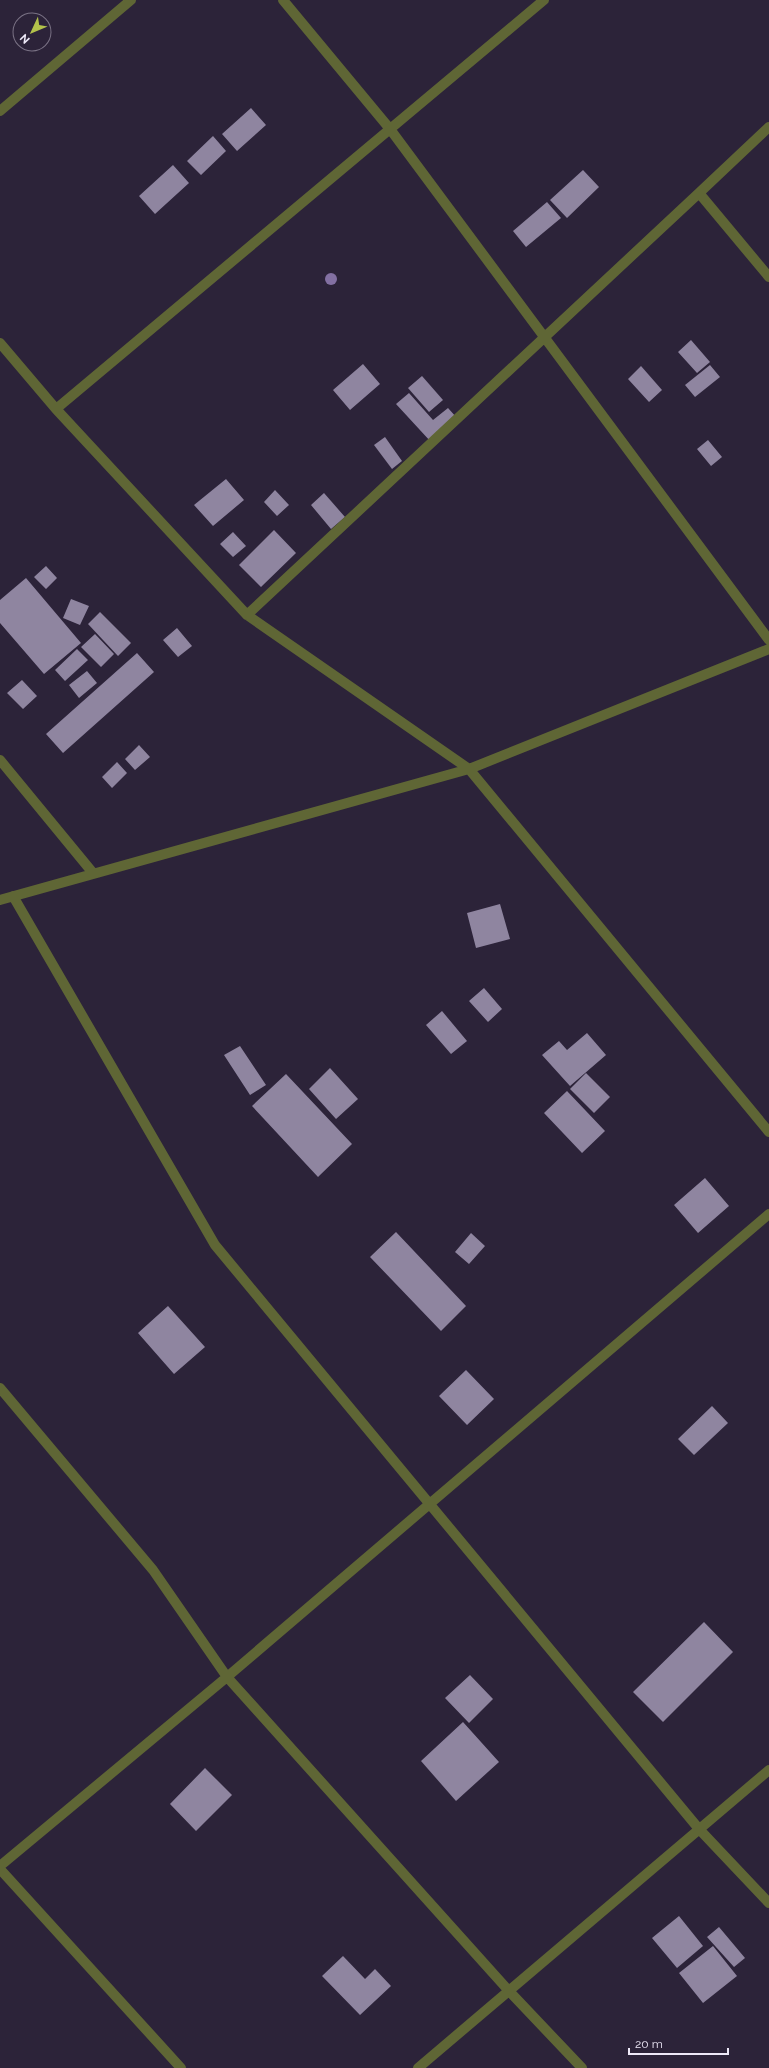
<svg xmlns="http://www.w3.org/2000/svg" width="769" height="2068" font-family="Raleway,sans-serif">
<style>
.building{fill:#8f85a0}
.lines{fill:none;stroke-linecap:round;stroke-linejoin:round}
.minor{stroke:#5f6635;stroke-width:10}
.tree{fill:#8370a2}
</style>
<rect width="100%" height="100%" fill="#2c2339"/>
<path class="building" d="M251 108 266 125 237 151 222 134Z
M213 136 226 151 201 175 187 161Z
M173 165 189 183 155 214 139 196Z
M583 170 599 187 567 218 550 200Z
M547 202 561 218 526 247 513 231Z
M691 340 710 362 697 373 678 352Z
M363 364 380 384 350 410 333 390Z
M710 365 720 377 695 397 685 385Z
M641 366 662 390 649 402 628 379Z
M422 376 443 400 429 412 408 388Z
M409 393 433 420 448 408 457 418 431 442 396 404Z
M385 437 402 461 392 469 374 445Z
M708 440 722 457 711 466 697 449Z
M226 479 244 500 213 526 194 505Z
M275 490 289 505 277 516 264 502Z
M324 493 345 517 331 529 311 505Z
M274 530 296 553 261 587 239 565Z
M233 532 246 546 233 557 220 544Z
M46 566 57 578 46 589 34 577Z
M26 578 81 643 44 674 0 623V600Z
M71 599 89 606 80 625 63 618Z
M100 612 131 643 118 656 88 624Z
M177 628 192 646 178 657 163 640Z
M95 634 114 654 101 667 81 647Z
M77 649 88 660 65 681 55 670Z
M137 653 154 672 63 753 46 734Z
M87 671 97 683 79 698 69 685Z
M22 680 37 696 23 709 7 693Z
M139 745 150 757 135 770 125 759Z
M117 762 127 773 112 788 102 777Z
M500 904 510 939 476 948 467 913Z
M484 988 502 1009 488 1022 469 1001Z
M442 1011 467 1041 451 1054 426 1025Z
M587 1033 606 1055 570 1086 542 1055 559 1041 567 1050Z
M240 1046 266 1085 250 1095 224 1055Z
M330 1068 358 1099 336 1119 309 1089Z
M586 1073 610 1097 594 1113 570 1089Z
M286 1074 352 1144 318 1177 252 1106Z
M567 1091 605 1131 582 1153 544 1113Z
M705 1178 729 1206 698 1233 674 1205Z
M396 1232 466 1306 441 1331 370 1257Z
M471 1233 485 1246 469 1264 455 1252Z
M168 1306 205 1347 174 1374 138 1333Z
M466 1370 494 1399 467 1425 439 1396Z
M712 1406 728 1423 694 1455 678 1439Z
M704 1622 733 1652 663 1722 633 1692Z
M470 1675 493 1699 469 1723 445 1698Z
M463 1722 499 1762 456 1801 421 1761Z
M205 1768 232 1795 196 1831 170 1804Z
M679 1916 703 1946 677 1968 652 1938Z
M719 1927 745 1958 734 1967 707 1937Z
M713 1946 737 1976 703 2003 679 1973Z
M343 1956 365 1979 375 1969 391 1986 360 2015 322 1976Z"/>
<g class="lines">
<path class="minor" d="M283 0 390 129 769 640
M0 111 131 0
M769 127 699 193 769 277
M0 343 56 409 247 615 469 769 769 1132
M56 409 544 0
M247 615 699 193
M0 760 93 873
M13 896 215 1245 699 1829 769 1903
M0 900 469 769 769 649
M0 1388 153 1570 227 1677 509 1991 582 2068
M0 1866 227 1677 769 1214
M0 1869 181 2068
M418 2068 769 1770"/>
</g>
<circle class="tree" cx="331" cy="279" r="6"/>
<g transform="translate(32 32) rotate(226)"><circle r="19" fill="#2c2339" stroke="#7a7285"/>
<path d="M0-3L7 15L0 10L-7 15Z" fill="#b3c24b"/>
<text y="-6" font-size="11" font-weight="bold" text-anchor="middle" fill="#eee9f8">N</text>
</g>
<path d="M629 2048v6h99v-6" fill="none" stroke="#eee9f8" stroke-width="2"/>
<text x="635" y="2048" font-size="12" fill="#eee9f8" stroke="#2c2339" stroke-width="3" paint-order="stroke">20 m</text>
</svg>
